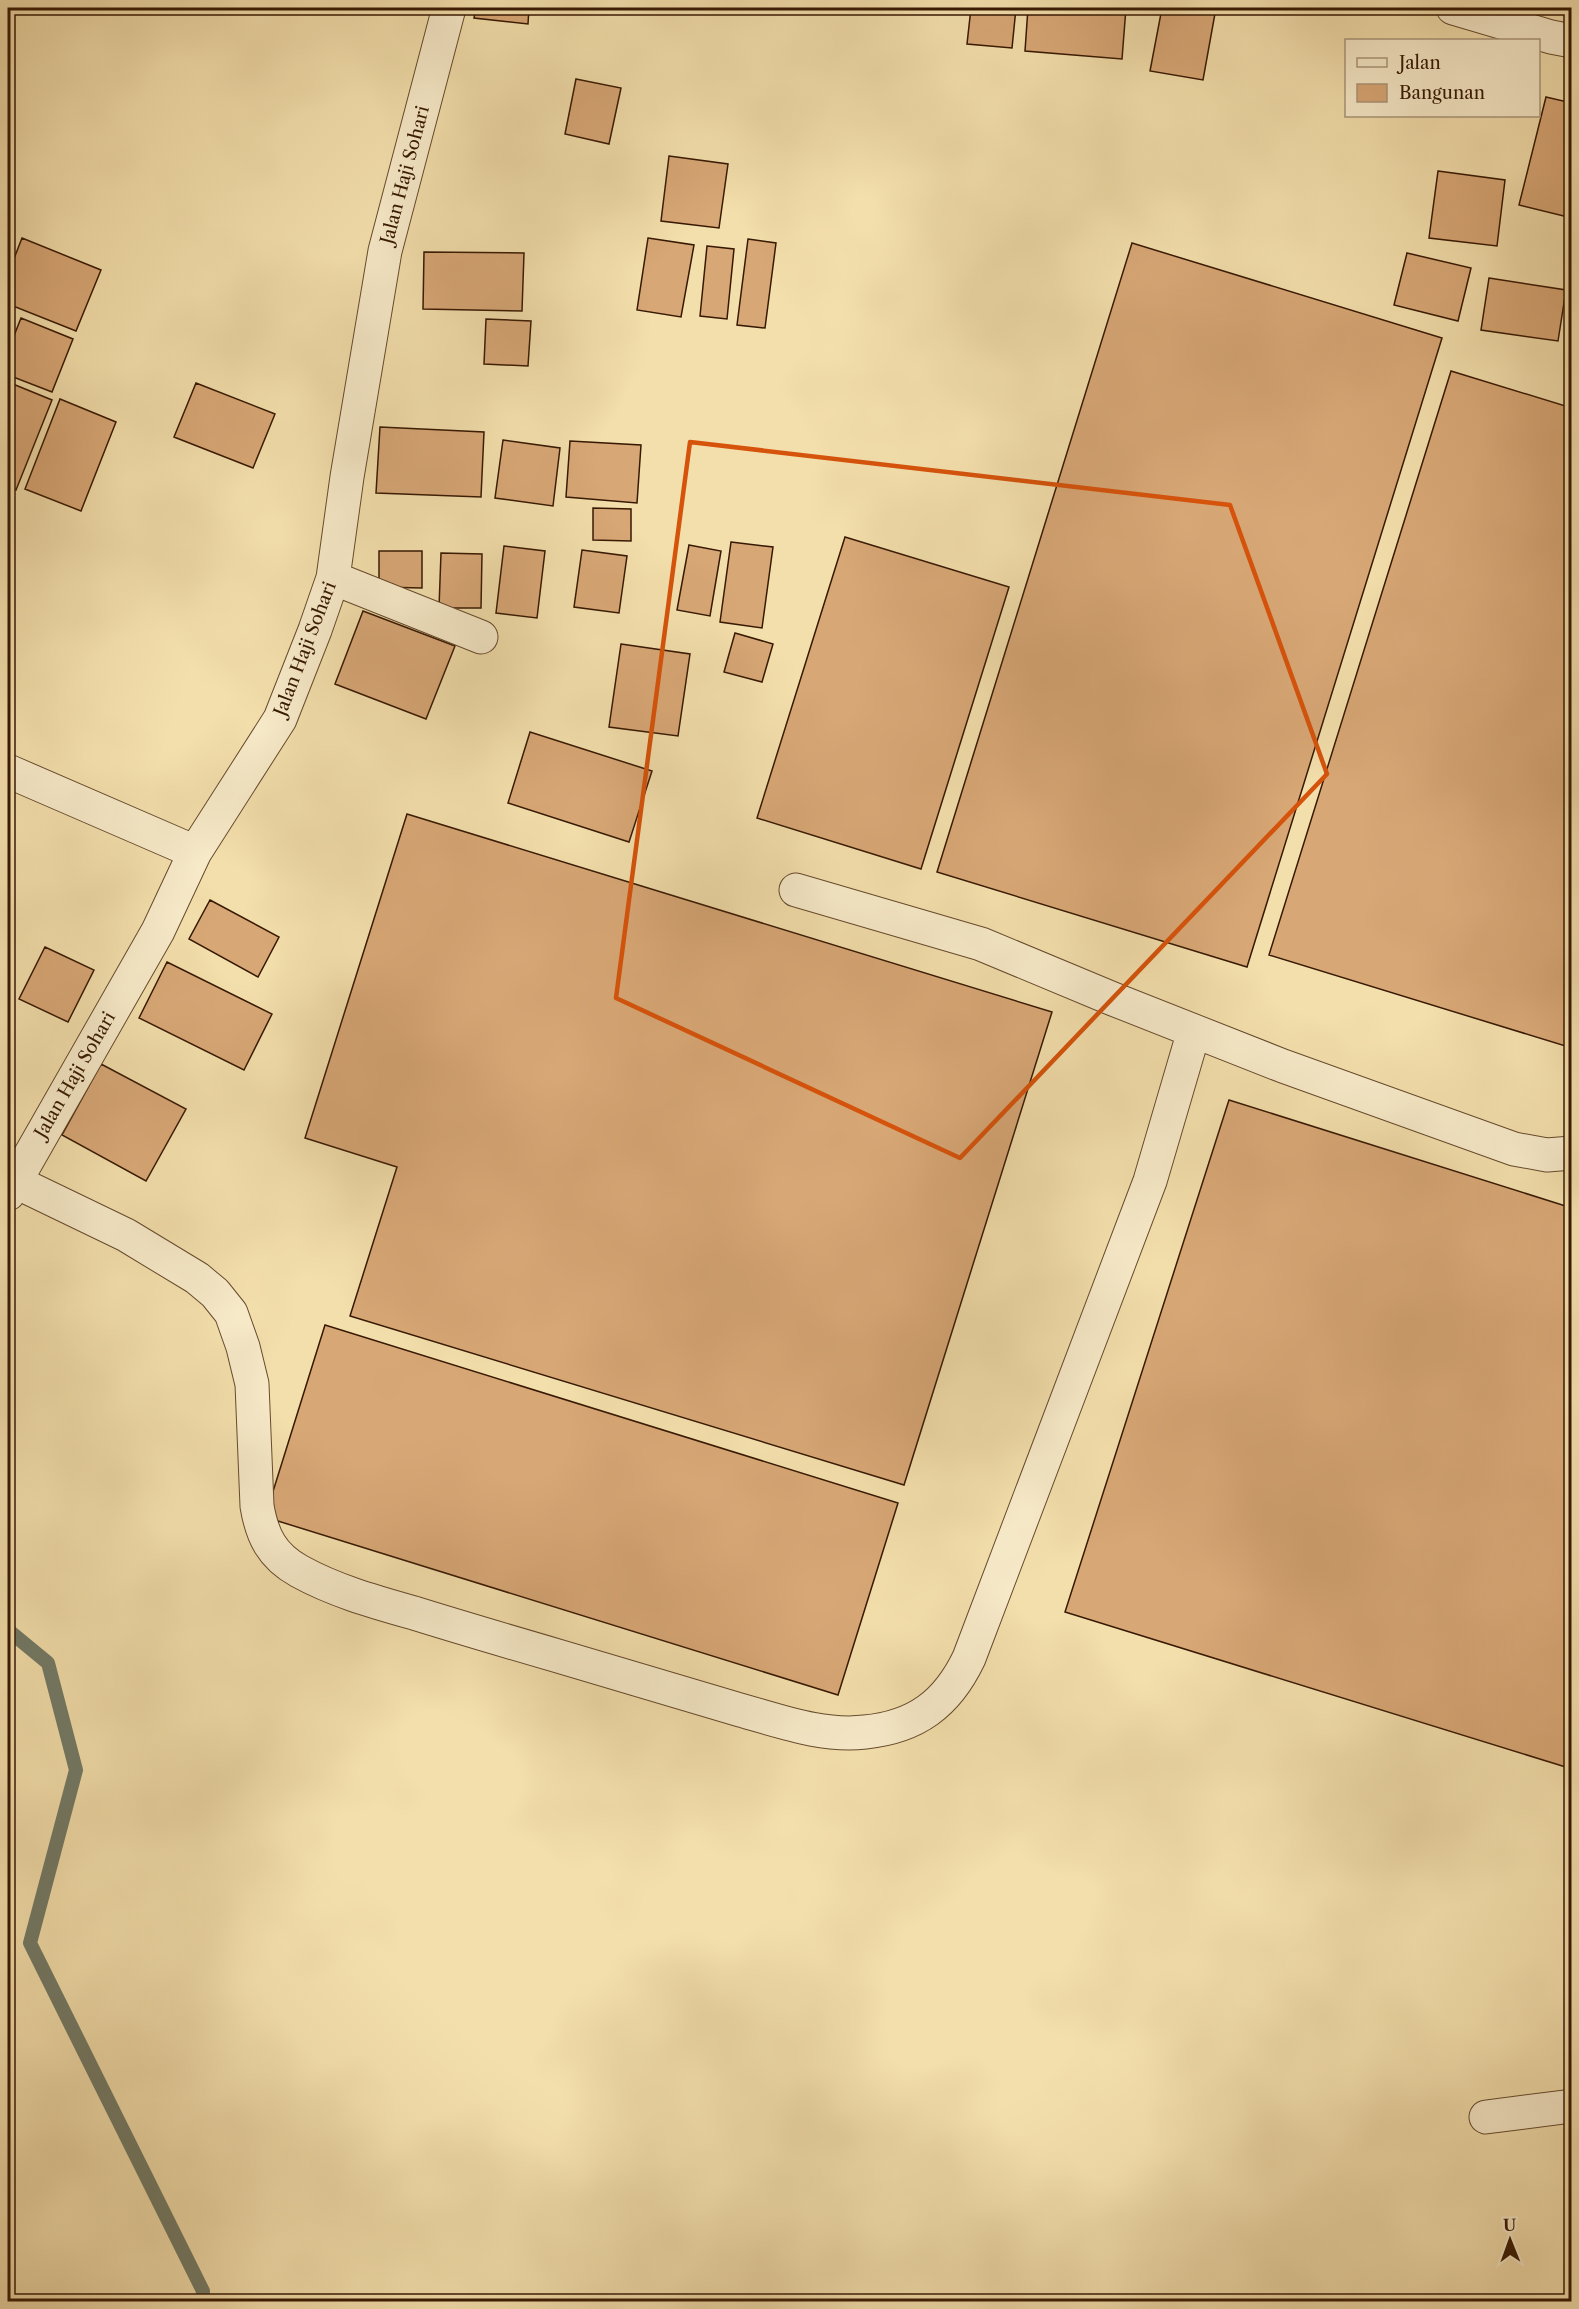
<svg xmlns="http://www.w3.org/2000/svg" width="1579" height="2309" font-family="'Libre Caslon Text',serif">
<style>
.lines{fill:none;stroke-linecap:round;stroke-linejoin:round}
.stream{stroke:#737b68;stroke-width:14}
.building{fill:#d8a776;stroke:#371903;stroke-width:1.5}
.minor-casing{stroke:#664a2d;stroke-width:35}
.minor{stroke:#f7eac9;stroke-width:33}
.marked{fill:none;stroke:#d6530b;stroke-width:4.5;stroke-linejoin:round}
.labels{text-anchor:middle;stroke-width:4.5;stroke-linejoin:round;paint-order:stroke}
.street-label{font-size:18px;fill:#371903;stroke:#f7eac9}
</style>
<rect width="100%" height="100%" fill="#f3dfac"/>
<filter id="stains"><feTurbulence type="fractalNoise" baseFrequency=".00333" numOctaves="4"/><feColorMatrix values="0 0 0 0 .2 0 0 0 0 .09 0 0 0 0 .02 0 0 0 .5 -.17"/></filter>
<radialGradient id="worn" r=".72"><stop offset=".6" stop-color="#630" stop-opacity="0"/><stop offset="1" stop-color="#630" stop-opacity=".3"/></radialGradient>
<g class="lines">
<path class="stream" d="M8 1630 48 1663 76 1770 30 1943 203 2291 202 2302"/>
</g>
<path class="building" d="M476 8H529L528 24 474 18Z
M971 8H1016L1012 48 967 44Z
M1028 8H1126L1122 59 1025 51Z
M1162 8H1216L1203 80 1150 71Z
M576 79 621 88 609 144 565 134Z
M1546 97 1572 103V218L1519 205Z
M669 156 728 164 719 228 661 221Z
M1438 171 1505 180 1497 246 1429 238Z
M22 238 101 270 76 331 8 304V274Z
M648 238 694 245 681 317 637 310Z
M748 239 776 243 765 328 737 325Z
M1132 243 1442 338 1247 967 937 872Z
M707 246 734 249 727 319 700 316Z
M424 252 524 253 522 311 423 309Z
M1407 253 1471 268 1458 321 1394 305Z
M1489 278 1566 290 1558 341 1481 330Z
M21 318 73 339 52 392 8 375V351Z
M486 319 531 321 528 366 484 364Z
M1451 371 1572 408V1048L1269 955Z
M8 382 52 400 16 490 8 486Z
M196 383 275 414 253 468 174 437Z
M60 399 116 422 81 511 25 489Z
M380 427 484 432 481 497 376 493Z
M503 440 560 448 553 506 495 498Z
M570 441 641 445 637 503 566 497Z
M593 508 631 509V541L593 540Z
M845 537 1009 587 921 869 757 818Z
M731 542 773 547 762 628 720 622Z
M689 545 721 551 710 616 677 610Z
M504 546 545 551 537 618 496 613Z
M582 550 627 556 619 613 574 607Z
M379 551H422V588L379 587Z
M441 553 482 554 481 608H439Z
M363 611 455 646 426 719 335 684Z
M735 633 773 644 762 682 724 672Z
M621 644 690 654 678 736 609 727Z
M530 732 652 771 629 842 508 803Z
M407 814 1052 1012 904 1485 350 1316 397 1167 305 1138Z
M210 900 279 937 258 977 189 939Z
M45 947 94 970 68 1022 19 999Z
M167 962 272 1014 244 1070 139 1018Z
M101 1064 186 1109 146 1181 62 1135Z
M1229 1100 1572 1208V1769L1065 1612Z
M325 1325 898 1503 838 1695 265 1517Z"/>
<g class="lines">
<defs>
<path id="minor" d="M1453 8 1551 37 1572 41
M333 578 481 637
M8 771 195 852
M796 890 981 944 1113 999 1283 1066 1514 1149 1547 1155 1572 1153
M14 1181 126 1235 197 1278 215 1293 231 1313 243 1347 252 1384 257 1506C262 1536 272 1556 299 1571 335 1591 375 1602 414 1613 462 1628 510 1642 558 1656 619 1674 679 1692 740 1710 780 1721 823 1737 865 1732 916 1727 947 1704 969 1658L1150 1181 1194 1031
M8 1194 158 931 195 852 280 719 315 630 333 578 347 477 385 251 449 8
M1486 2117 1572 2106"/>
</defs>
<use href="#minor" class="minor-casing"/>
<use href="#minor" class="minor"/>
</g>
<path class="marked" d="M690 442 1230 505 1327 774 960 1158 616 998Z"/>
<g class="labels">
<g class="street-label">
<text transform="translate(405 175) rotate(-75)" y="6">Jalan Haji Sohari</text>
<text transform="translate(305 649) rotate(-69)" y="6">Jalan Haji Sohari</text>
<text transform="translate(75 1075) rotate(-60)" y="6">Jalan Haji Sohari</text>
</g>
</g>
<rect width="1579" height="2309" fill="none" stroke="#f3dfac" stroke-width="30"/>
<rect x="9" y="9" width="1561" height="2291" fill="none" stroke="#371903" stroke-width="3"/>
<rect x="15" y="15" width="1549" height="2279" fill="none" stroke="#371903" stroke-width="1.5"/>
<rect x="1345" y="39" width="195" height="78" fill="#f7eac9" stroke="#aa967a" stroke-width="1.5"/>
<rect x="1357" y="58" width="30" height="9" fill="#f7eac9" stroke="#aa967a" stroke-width="1.5"/>
<text x="1399" y="69" font-size="18" fill="#371903">Jalan</text>
<rect x="1357" y="84" width="30" height="18" fill="#d8a776" stroke="#aa967a" stroke-width="1.5"/>
<text x="1399" y="99" font-size="18" fill="#371903">Bangunan</text>
<g transform="translate(1510 2240) rotate(359)" stroke="#f7eac9" stroke-width="4.5" paint-order="stroke">
<path d="M0-4.5L10 22L0 15L-10 22Z" fill="#371903"/>
<text y="-9" font-size="16" font-weight="bold" text-anchor="middle" fill="#371903">U</text>
</g>
<rect width="100%" height="100%" filter="url(#stains)"/>
<rect width="100%" height="100%" fill="url(#worn)"/>
</svg>
